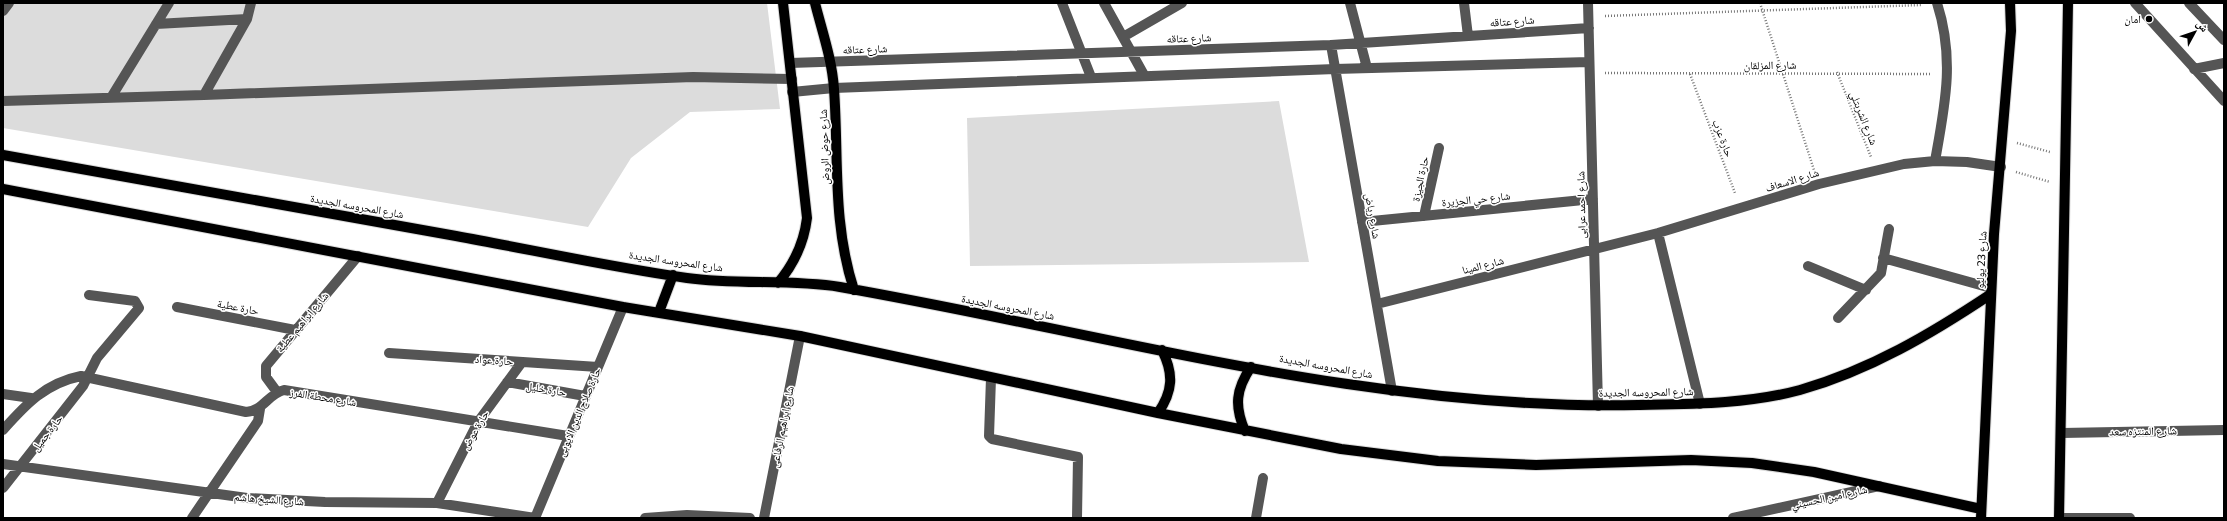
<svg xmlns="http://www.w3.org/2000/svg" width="2227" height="521" font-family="Commissioner,'Noto Naskh Arabic',sans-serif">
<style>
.green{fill:#dcdcdc}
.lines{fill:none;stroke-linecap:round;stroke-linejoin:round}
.major-casing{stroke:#dbdbdb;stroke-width:12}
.path{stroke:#777;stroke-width:2.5;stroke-dasharray:1 2;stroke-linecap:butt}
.minor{stroke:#555;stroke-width:10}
.major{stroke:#000;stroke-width:10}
.poi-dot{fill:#000;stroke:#fff;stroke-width:1.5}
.labels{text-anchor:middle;stroke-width:3;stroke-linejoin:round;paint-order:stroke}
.poi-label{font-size:11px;fill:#000;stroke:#fff;text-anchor:end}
.street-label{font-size:11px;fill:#000;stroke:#fff}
</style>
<rect width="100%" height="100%" fill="#fff"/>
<path class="green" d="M3 3H767L780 109 690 112 631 158 588 227 3 128Z
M1279 101 1309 262 970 266 967 118Z"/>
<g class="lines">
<defs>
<path id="major" d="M815 3C822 31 832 59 834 89 839 158 832 222 854 290
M3 155C154 182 305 209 456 236 533 250 610 267 687 278 738 285 790 279 840 287 1104 333 1368 411 1638 405 1692 404 1748 404 1800 390 1870 370 1931 334 1991 294
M3 189 623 307 800 336 1158 413 1341 449 1438 461 1536 465 1691 460 1752 463 1814 472 1981 509
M778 283C794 264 804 243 807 218L783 3
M659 312 673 275
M1158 413C1173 391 1174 374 1162 350
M1245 431C1234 406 1236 389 1251 367
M1981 518 1994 234 2011 31 2010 3
M2059 518 2068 3"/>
</defs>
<use href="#major" class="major-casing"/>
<path class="path" d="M1760 3 1814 170
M1605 16 1921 5
M1837 72 1871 157
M1605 73 1932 74
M1690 74 1735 193
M2017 143 2050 152
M2016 172 2050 182"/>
<path class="minor" d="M1062 3 1091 77
M1104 3 1144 75
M1350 3 1367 68
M1464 3 1468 36
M1588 3 1598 406
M2135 3 2224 101
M2189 3 2224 40
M3 11 9 3
M156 24 247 19
M1123 37 1182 3
M1331 45 1392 391
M790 63 1331 45 1589 28
M2194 69 2224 63
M792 92 834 88 1335 69 1589 62
M204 95 693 77 792 79
M112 96 169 3
M3 101 204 95 247 19 251 3
M1935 161C1945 105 1955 59 1937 3
M1424 216 1439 148
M1362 222 1593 199
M1658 233 1700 404
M1883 258 1991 288
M1808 266 1866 290
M1377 304 1658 233 1819 184 1904 164 1935 161 1967 162 2001 167
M177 307 295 330
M1838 318 1881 273 1889 229
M389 353 598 367
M991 378 989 436 992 439 1078 457 1077 518
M507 382 585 396
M277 392 266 377V366L358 256
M3 394 31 398
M3 430C26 404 46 383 81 376L246 412C263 411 268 394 284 390L568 436
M2062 433 2224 430
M3 464 247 498 325 502 437 503 535 518
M3 488 83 386 97 358 139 308 135 301 89 295
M437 503 478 422 522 362
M192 518 258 421 260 409
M535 518 623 307
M645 518 687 515 750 518
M764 518 800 336
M1256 518 1263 478
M1733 518 1879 486
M2059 518H2130"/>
<use href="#major" class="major"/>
</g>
<circle class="poi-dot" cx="2149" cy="19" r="4"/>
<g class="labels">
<g class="poi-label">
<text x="2141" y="23">امان</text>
</g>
<g class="street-label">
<text transform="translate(1512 21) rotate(-4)" y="4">شارع عتاقه</text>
<text transform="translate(1189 38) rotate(-2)" y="4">شارع عتاقه</text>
<text transform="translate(865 49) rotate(-2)" y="4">شارع عتاقه</text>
<text transform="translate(1770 65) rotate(-1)" y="4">شارع المزلقان</text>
<text transform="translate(1864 118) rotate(68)" y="4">شارع الشربتلي</text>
<text transform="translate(1723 138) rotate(69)" y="4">حارة عزب</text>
<text transform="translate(824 147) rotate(-92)" y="4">شارع حوض الروض</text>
<text transform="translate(1420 179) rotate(-78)" y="4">حارة الجيزة</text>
<text transform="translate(1792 180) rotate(-17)" y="4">شارع الاسعاف</text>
<text transform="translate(1476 199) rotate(-6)" y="4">شارع حي الجزيرة</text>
<text transform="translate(1581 205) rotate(-91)" y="4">شارع احمد عرابى</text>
<text transform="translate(357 206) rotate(10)" y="4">شارع المحروسه الجديدة</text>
<text transform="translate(1373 216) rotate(80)" y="4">شارع رياض</text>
<text transform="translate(1981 260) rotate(-87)" y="4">شارع 23 يوليو</text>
<text transform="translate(676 261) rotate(8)" y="4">شارع المحروسه الجديدة</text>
<text transform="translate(1483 265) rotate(-14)" y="4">شارع المينا</text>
<text transform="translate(238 307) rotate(11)" y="4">حارة عطية</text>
<text transform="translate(1008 307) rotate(11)" y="4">شارع المحروسه الجديدة</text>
<text transform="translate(302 322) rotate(-50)" y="4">شارع ابراهيم عطية</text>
<text transform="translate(494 360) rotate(4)" y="4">حارة عواد</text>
<text transform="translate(1326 366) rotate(10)" y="4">شارع المحروسه الجديدة</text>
<text transform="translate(546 389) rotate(10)" y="4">حارة خليل</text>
<text transform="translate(1646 392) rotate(-1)" y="4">شارع المحروسه الجديدة</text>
<text transform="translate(323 397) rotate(9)" y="4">شارع محطة الفرز</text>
<text transform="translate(579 412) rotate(-67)" y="4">حارة صلاح الدين الايوبى</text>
<text transform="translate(782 427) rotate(-79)" y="4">شارع ابراهيم الرفاعى</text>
<text transform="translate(475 430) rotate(-60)" y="4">حارة عوض</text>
<text transform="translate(2143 431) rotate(-1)" y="4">شارع المنتزه سعد</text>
<text transform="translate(47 433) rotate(-52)" y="4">حارة جميل</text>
<text transform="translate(1829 497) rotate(-12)" y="4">شارع امين الحسيني</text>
<text transform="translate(269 499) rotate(4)" y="4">شارع الشيخ هاشم</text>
</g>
</g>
<rect width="2227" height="521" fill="none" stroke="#000000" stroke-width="8"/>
<g transform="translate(2195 32) rotate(50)" stroke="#ffffff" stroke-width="3" paint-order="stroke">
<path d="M0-3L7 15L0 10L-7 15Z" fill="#000000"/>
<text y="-6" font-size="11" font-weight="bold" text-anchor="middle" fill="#000000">ش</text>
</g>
</svg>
